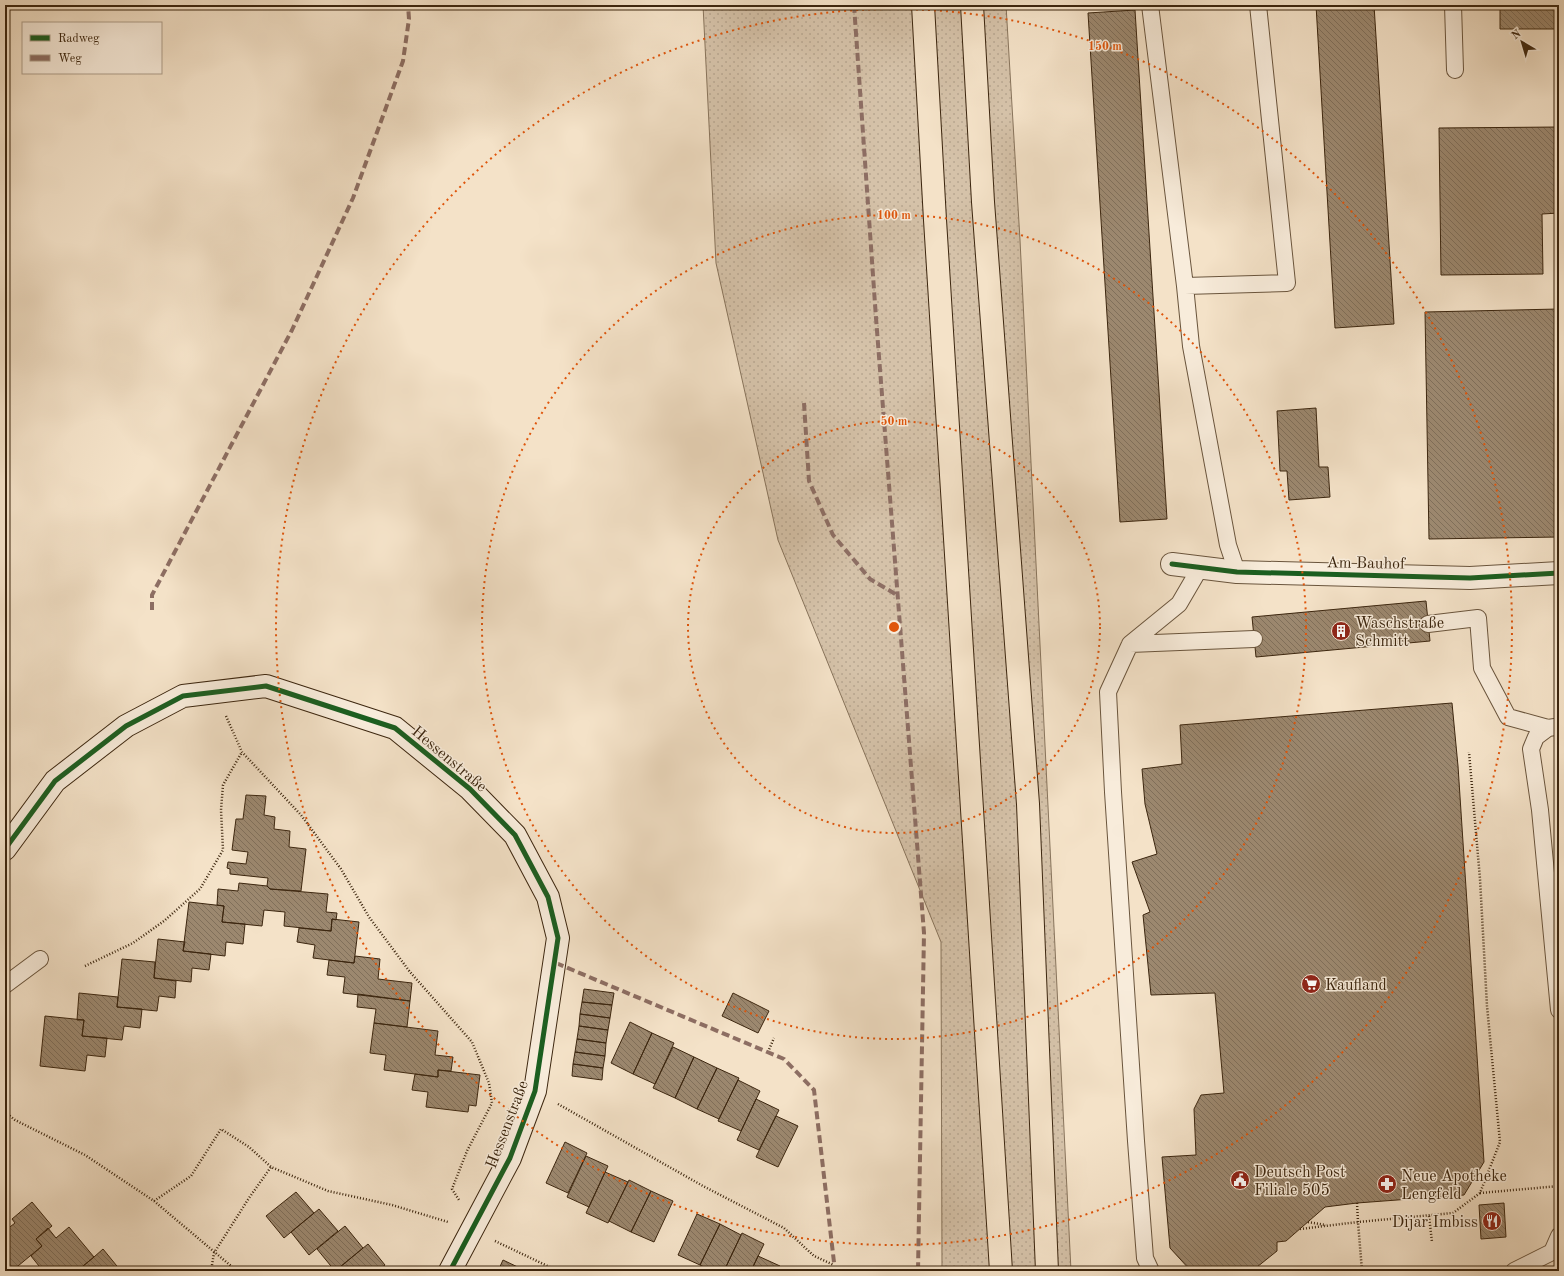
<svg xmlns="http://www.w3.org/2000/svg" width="1564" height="1276" font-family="'Old Standard TT',serif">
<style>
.grass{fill:url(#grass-dots);stroke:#88745c}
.building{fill:url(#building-back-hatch);stroke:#3c260f}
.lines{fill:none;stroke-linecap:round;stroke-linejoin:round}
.lane-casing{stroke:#6a553d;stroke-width:18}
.street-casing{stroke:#6a553d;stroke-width:24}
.secondary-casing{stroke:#3c260f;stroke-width:24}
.highway-casing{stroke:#3c260f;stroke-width:24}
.path{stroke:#3c260f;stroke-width:2.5;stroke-dasharray:1 2;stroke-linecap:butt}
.lane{stroke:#f8ecdb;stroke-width:16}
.street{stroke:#f8ecdb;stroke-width:22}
.secondary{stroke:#f8ecdb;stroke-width:22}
.highway{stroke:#f4e2c8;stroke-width:22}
.quiet{stroke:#8d6e63;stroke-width:4;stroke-dasharray:8 4;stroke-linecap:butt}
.cycleway-casing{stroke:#f8ecdb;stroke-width:8}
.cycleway{stroke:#1b5e20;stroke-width:5}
.ring{fill:none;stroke:#df560c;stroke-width:2;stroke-dasharray:2 4}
.labels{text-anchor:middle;stroke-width:3;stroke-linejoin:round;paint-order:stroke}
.street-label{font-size:16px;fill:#3c260f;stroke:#f8ecdb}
.poi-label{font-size:16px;fill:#3c260f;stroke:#f8ecdb;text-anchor:start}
.centre{fill:#df560c;stroke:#f8ecdb;stroke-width:2}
.ring-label{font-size:12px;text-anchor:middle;font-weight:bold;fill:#df560c;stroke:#f8ecdb;stroke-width:3;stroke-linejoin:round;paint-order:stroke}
</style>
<defs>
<pattern id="grass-dots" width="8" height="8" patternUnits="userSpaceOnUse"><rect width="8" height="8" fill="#d5c2a9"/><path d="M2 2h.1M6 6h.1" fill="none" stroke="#b8a790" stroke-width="1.8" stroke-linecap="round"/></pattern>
<pattern id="building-back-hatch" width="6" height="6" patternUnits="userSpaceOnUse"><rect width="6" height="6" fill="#9c886f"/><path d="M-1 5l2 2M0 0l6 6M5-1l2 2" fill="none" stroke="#806f5a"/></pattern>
</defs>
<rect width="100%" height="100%" fill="#f4e2c8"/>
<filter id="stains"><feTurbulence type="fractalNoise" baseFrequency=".005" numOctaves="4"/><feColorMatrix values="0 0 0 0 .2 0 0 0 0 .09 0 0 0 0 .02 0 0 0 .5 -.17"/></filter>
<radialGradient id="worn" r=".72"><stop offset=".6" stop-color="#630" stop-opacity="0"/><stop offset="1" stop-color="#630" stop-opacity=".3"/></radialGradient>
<path class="grass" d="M703 5H1006L1020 240 1071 1271H942L941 942 778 540 716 263Z"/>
<path class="building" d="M1316 5H1374L1394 324 1335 328Z
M1500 5H1559V29H1500Z
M1135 10 1167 519 1120 522 1088 13Z
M1559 127V213L1542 214 1543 274 1441 275 1439 128Z
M1559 309V537L1429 539 1425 312Z
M1316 408 1319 467H1328L1330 497 1289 500 1287 471H1280L1277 411Z
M1426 601 1430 641 1256 657 1252 617Z
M1452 703 1458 766 1484 1162 1464 1195 1357 1203 1325 1207 1286 1241 1277 1242V1251L1252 1271H1191L1170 1248 1162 1157 1196 1155 1194 1109 1201 1095 1224 1093 1215 993 1151 995 1143 915 1150 912 1132 862 1157 854 1145 804 1142 769 1182 764 1180 725Z
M246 795 266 796 264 815 275 817 274 829 290 831 289 847 306 849 301 891 270 889 267 886 268 878 230 874V869L227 868 228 862 246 864 248 852 232 850 236 819H243Z
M239 883 267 886 270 889 328 894 326 912 337 913 336 920 332 919 331 931 284 926 285 912 264 910 262 926 222 922 224 906 217 905 218 889 238 891Z
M189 902 224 906 222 922 245 924 243 944 226 942 225 956 183 951Z
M332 919 359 922 354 963 313 958 315 945 297 942 299 928 331 931Z
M158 939 185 942 183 951 211 954 209 970 192 968 191 982 154 978Z
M355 956 380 959 378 979 412 983 410 1001 343 993 345 977 327 975 329 960 354 963Z
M122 959 155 962 154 978 176 981 175 998 159 996 157 1011 117 1007Z
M584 989 614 993 612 1005 582 1002Z
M79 993 118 997 117 1007 142 1009 140 1028 124 1026 122 1040 82 1036 84 1020H77Z
M733 993 769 1011 758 1033 722 1016Z
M358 994 410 1001 407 1027 374 1023 376 1009 357 1007Z
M582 1002 612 1005 610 1018 580 1014Z
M580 1014 610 1018 608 1030 579 1026Z
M45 1016 84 1020 82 1036 107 1038 105 1057 87 1055 85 1071 40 1066Z
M630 1022 652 1033 633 1074 611 1063Z
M374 1023 438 1031 435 1055 453 1057 451 1071 438 1070V1077L384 1070 386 1055 370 1053Z
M579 1026 608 1030 606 1043 577 1039Z
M652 1033 674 1043 655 1084 633 1074Z
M577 1039 606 1043 605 1056 575 1052Z
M673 1047 694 1057 675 1098 653 1088Z
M575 1052 605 1056 603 1068 573 1064Z
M694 1057 717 1068 697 1109 675 1098Z
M573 1064 603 1068 602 1080 572 1076Z
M717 1068 739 1078 719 1119 697 1109Z
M438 1070 480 1075 476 1106 469 1105 468 1112 426 1107 428 1092 412 1090 415 1074 438 1077Z
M738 1080 760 1091 741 1131 718 1121Z
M756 1099 779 1110 759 1150 737 1140Z
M776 1116 798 1126 778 1167 756 1157Z
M565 1142 587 1153 568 1193 546 1183Z
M586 1156 608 1166 589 1207 567 1197Z
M605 1172 628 1182 608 1223 586 1213Z
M629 1180 651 1191 631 1232 609 1221Z
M651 1191 673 1201 654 1242 631 1232Z
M296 1192 314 1213 284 1238 266 1216Z
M32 1202 52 1226 36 1239 42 1246 12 1271 5 1262V1228L6 1230 15 1223 12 1219Z
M1504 1203 1506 1237 1481 1239 1479 1205Z
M319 1209 338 1231 309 1255 291 1232Z
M697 1214 720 1224 700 1265 678 1255Z
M720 1224 741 1235 724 1271H712L700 1265Z
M345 1226 363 1248 335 1271 317 1249Z
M69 1227 94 1257 77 1271H43L31 1256 42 1246 36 1239 48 1228 56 1238Z
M742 1233 764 1244 751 1271H724Z
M368 1244 385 1265 378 1271H342L339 1268Z
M103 1249 121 1271H77L94 1257Z
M758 1256 780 1266 778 1271H751Z
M503 1260 526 1271H498Z"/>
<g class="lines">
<defs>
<path id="lane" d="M1150 5 1185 286 1191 346 1228 545 1237 572
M1453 5 1455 70
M1185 286 1287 283 1258 5
M1428 624 1478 618 1482 668 1508 717 1548 728 1555 727
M1130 644 1254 639
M1548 728 1536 737 1531 749 1540 810 1559 1010
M5 985 40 959
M1151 1271 1145 1258 1136 1141 1113 792 1108 692 1130 644 1179 604 1200 568
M1514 1271 1552 1252 1559 1236"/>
<path id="street" d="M1172 564 1237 572 1470 578 1559 573"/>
<path id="secondary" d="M5 849 55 781 126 726 183 696 266 686 395 728 470 789 515 835 548 897 558 938 535 1091 510 1158 450 1271"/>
<path id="highway" d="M923 5 935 220 1001 1271
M972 5 983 202 1028 804 1047 1271"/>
</defs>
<use href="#lane" class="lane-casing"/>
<use href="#street" class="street-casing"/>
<use href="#secondary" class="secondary-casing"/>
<use href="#highway" class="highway-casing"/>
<path class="path" d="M226 716 242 752 301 815 341 869 369 917 410 972 472 1042 489 1083 492 1103 467 1151 452 1189 459 1200
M85 966 133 943 164 921 200 889 223 850 221 810 223 785 242 752
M768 1052 774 1038
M558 1104 703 1186 784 1228 814 1256 834 1265
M5 1112 15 1120 85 1155 154 1201 237 1271
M1480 1193 1559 1186
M154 1201 191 1176 221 1129 249 1147 271 1167
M1357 1203 1358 1222 1453 1213 1480 1193 1500 1142 1487 1006 1480 879 1469 752
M1429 1216 1432 1242
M1308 1222 1326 1225
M1300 1229 1358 1222 1362 1271
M495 1241 558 1271
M211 1271 214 1253 249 1198 271 1167 328 1191 392 1205 448 1222"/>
<use href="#lane" class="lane"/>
<use href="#street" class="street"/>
<use href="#secondary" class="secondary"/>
<use href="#highway" class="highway"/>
<path class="quiet" d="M854 5 876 318 924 933 918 1271
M804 403 809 481 833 535 870 579 897 595
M152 610V595L292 330 353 198 403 61 409 19 408 5
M556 963 784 1059 814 1090 835 1271"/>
<defs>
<path id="cycleway" d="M1172 564 1237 572 1470 578 1559 573
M5 849 55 781 126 726 183 696 266 686 395 728 470 789 515 835 548 897 558 938 535 1091 510 1158 450 1271"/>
</defs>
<use href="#cycleway" class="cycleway-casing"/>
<use href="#cycleway" class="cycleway"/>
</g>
<g class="ring">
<circle cx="894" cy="627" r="206"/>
<circle cx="894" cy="627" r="412"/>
<circle cx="894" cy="627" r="618"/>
</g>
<defs>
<symbol id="building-disc" viewBox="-11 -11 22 22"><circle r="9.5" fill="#8f2418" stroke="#f8ecdb"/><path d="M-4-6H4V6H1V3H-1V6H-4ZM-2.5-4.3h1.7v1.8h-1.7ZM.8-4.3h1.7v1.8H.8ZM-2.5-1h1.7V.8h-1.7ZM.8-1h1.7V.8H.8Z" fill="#fff"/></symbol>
<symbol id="supermarket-disc" viewBox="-11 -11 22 22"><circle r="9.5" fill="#8f2418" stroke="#f8ecdb"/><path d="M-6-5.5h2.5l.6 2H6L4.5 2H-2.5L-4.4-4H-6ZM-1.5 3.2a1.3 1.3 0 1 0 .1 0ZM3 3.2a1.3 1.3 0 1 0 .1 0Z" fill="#fff"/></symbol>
<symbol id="civic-disc" viewBox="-11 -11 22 22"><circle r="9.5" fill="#8f2418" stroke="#f8ecdb"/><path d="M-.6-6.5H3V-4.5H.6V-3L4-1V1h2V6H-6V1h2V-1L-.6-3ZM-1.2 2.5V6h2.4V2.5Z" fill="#fff"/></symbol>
<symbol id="pharmacy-disc" viewBox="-11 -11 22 22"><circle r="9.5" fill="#8f2418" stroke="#f8ecdb"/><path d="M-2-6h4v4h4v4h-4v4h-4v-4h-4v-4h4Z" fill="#fff"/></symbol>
<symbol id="restaurant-disc" viewBox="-11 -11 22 22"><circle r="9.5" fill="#8f2418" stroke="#f8ecdb"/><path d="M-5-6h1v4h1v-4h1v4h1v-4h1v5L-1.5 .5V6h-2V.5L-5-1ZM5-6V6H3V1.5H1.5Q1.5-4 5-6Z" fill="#fff"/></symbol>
</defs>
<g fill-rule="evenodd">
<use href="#building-disc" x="1330" y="620" width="22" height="22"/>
<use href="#supermarket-disc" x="1300" y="973" width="22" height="22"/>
<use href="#civic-disc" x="1229" y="1169" width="22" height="22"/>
<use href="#pharmacy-disc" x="1376" y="1173" width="22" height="22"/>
<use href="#restaurant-disc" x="1481" y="1210" width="22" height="22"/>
</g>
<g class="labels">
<g class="street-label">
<text transform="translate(1366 562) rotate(1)" y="6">Am Bauhof</text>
<text transform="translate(450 758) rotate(40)" y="6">Hessenstraße</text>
<text transform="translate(506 1124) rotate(-69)" y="6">Hessenstraße</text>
</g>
<g class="poi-label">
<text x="1355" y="628">Waschstraße<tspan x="1355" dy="18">Schmitt</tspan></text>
<text x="1325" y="990">Kaufland</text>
<text x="1254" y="1177">Deutsch Post<tspan x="1254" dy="18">Filiale 505</tspan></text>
<text x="1401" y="1181">Neue Apotheke<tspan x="1401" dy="18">Lengfeld</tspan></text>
<text x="1478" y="1227" text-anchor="end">Dijar Imbiss</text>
</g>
</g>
<circle cx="894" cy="627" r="6" class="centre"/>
<g class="ring-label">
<text x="1105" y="50">150 m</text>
<text x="894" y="219">100 m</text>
<text x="894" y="425">50 m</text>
</g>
<rect width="1564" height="1276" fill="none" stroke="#f4e2c8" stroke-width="20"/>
<rect x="6" y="6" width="1552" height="1264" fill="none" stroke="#3c260f" stroke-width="2"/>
<rect x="10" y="10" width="1544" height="1256" fill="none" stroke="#3c260f"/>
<rect x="22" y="22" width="140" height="52" fill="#f8ecdb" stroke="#ad9d89"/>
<rect x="30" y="35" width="20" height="6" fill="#1b5e20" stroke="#ad9d89"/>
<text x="58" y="42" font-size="12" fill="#3c260f">Radweg</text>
<rect x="30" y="55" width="20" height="6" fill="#8d6e63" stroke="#ad9d89"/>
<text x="58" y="62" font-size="12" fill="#3c260f">Weg</text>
<g transform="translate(1522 42) rotate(322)" stroke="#f8ecdb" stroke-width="3" paint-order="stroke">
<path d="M0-3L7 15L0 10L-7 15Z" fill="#3c260f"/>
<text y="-6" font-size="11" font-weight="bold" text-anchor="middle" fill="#3c260f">N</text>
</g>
<rect width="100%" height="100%" filter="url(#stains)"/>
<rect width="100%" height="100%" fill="url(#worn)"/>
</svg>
